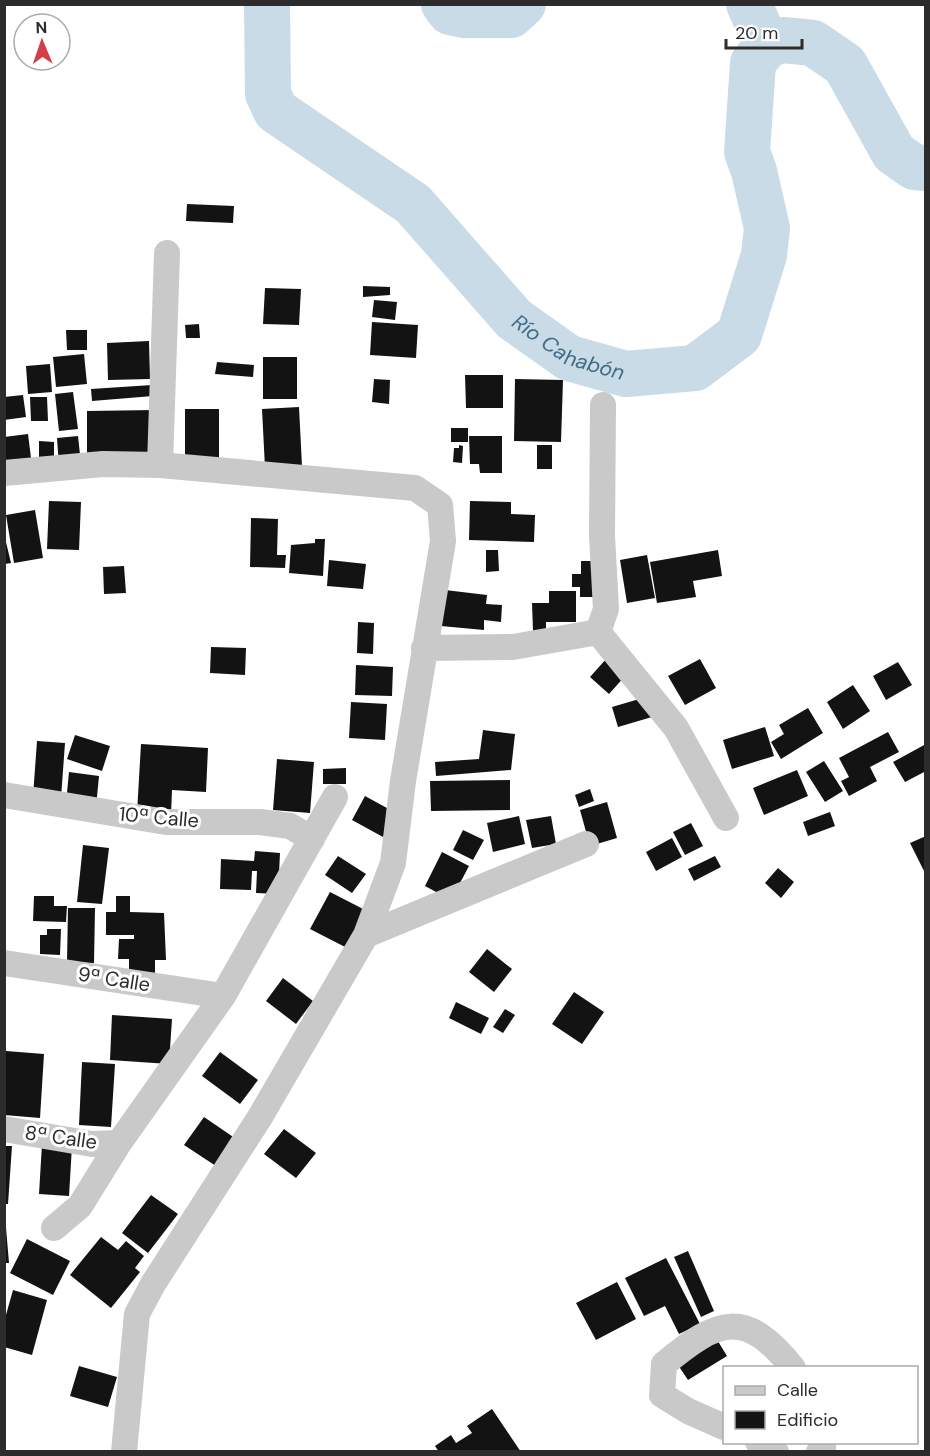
<svg xmlns="http://www.w3.org/2000/svg" width="930" height="1456" font-family="'DM Sans',sans-serif">
<style>
.lines{fill:none;stroke-linecap:round;stroke-linejoin:round}
.river{stroke:#c8dbe7;stroke-width:46}
.building{fill:#131313}
.street{stroke:#c9c9c9;stroke-width:26}
.labels{text-anchor:middle;stroke-width:6;stroke-linejoin:round;paint-order:stroke}
.street-label{font-size:20px;fill:#2c2c2c;stroke:#fff}
.water-label{font-size:21px;font-style:italic;fill:#426c86;stroke:#fff}
</style>
<rect width="100%" height="100%" fill="#fff"/>
<g class="lines">
<g class="river">
<path id="s1" d="M267 4 268 94 276 111 413 204 514 319 569 358 626 374 695 368 739 335 764 255 767 228 754 171 747 152 753 63 767 45 784 40 813 43 845 65 894 153 914 167 926 168"/>
<path d="M444 4 450 12 464 15H511L523 4"/>
<path d="M749 4 767 45"/>
</g>
</g>
<path class="building" d="M187 204 234 206 233 223 186 221Z
M363 286 390 287V295L363 297Z
M265 288 301 289 299 325 263 324Z
M374 300 397 302 395 320 372 317Z
M372 322 418 325 416 358 370 355Z
M199 324 200 338H186L185 325Z
M66 330H87V350H67Z
M149 341 150 379 108 380 107 343Z
M84 354 87 384 56 387 53 357Z
M263 357H297V399H263Z
M217 362 254 365 253 377 215 374Z
M50 364 52 392 28 394 26 366Z
M465 375H503V408H466Z
M374 379 390 380 389 404 372 402Z
M515 379 563 380 561 442 514 441Z
M152 385 153 396 92 401 91 389Z
M73 392 78 429 59 431 55 394Z
M23 395 26 417 4 420V397Z
M30 397H47L48 421H31Z
M299 407 302 466 265 468 262 409Z
M185 409H219V464H185Z
M155 410V455L87 454V411Z
M451 428H468V442H451Z
M28 434 31 458 4 461V437Z
M78 436 81 464 59 466 57 438Z
M469 436H502V473H480L479 464H470Z
M39 441 54 442V463H39Z
M459 445 463 446 462 463 453 462 454 448H459Z
M537 445H552V469H537Z
M49 501 81 502 79 550 47 549Z
M470 501 511 502V514L535 515 534 542 469 540Z
M35 510 43 558 14 563 6 515Z
M251 518 278 519 277 555H286L285 568 250 567Z
M5 538 11 563 5 564Z
M315 539H325L323 576 289 573 291 545 315 543Z
M486 550H498L499 571 486 572Z
M718 550 722 576 693 581 696 597 657 603 650 562Z
M647 555 655 598 627 603 620 560Z
M329 560 366 564 363 589 327 586Z
M581 561H598V597H580V587H572V574H581Z
M124 566 126 593 104 594 103 567Z
M445 590 487 595 486 604 502 605 501 622 484 620V630L441 626Z
M549 591H576V622H546V631H533L532 603H549Z
M358 622 374 623 373 654 357 653Z
M211 647 246 648 245 675 210 673Z
M607 658 626 675 609 694 590 677Z
M700 659 716 688 685 705 668 676Z
M898 662 912 685 886 700 873 676Z
M356 665 393 667 392 696 355 695Z
M853 685 870 711 843 729 827 702Z
M646 697 652 717 618 727 612 707Z
M351 702 387 704 385 740 349 738Z
M808 708 823 733 781 759 771 742 784 734 779 725Z
M765 727 774 756 732 769 723 740Z
M483 730 515 734 511 770 436 776 435 762 479 759Z
M888 732 899 752 870 767 877 781 849 796 841 781 849 777 839 758Z
M75 735 110 746 102 771 67 759Z
M37 741 65 743 61 798 33 796Z
M141 744 208 748 206 792 172 790 171 815 137 813Z
M926 744V771L905 782 893 762Z
M277 759 314 762 310 813 273 810Z
M824 761 843 791 825 802 806 772Z
M346 768V784H323V769Z
M797 770 808 796 764 815 753 788Z
M69 772 99 776 96 807 66 803Z
M510 780V810L431 811 430 781Z
M590 789 594 801 579 807 575 795Z
M365 796 396 813 383 837 352 820Z
M607 802 617 838 590 846 580 810Z
M830 812 835 826 808 836 803 822Z
M519 816 525 844 493 852 487 823Z
M551 816 556 844 532 848 526 820Z
M691 823 703 846 685 855 673 832Z
M463 830 484 840 473 860 453 850Z
M926 836V875L910 843Z
M672 838 682 857 656 871 646 852Z
M83 845 109 848 102 904 77 902Z
M255 851 280 853 278 894 256 893 257 871H252L251 890 220 889 221 859 254 861Z
M442 852 469 866 451 900 425 886Z
M338 856 366 874 352 893 325 875Z
M715 856 721 867 694 881 688 869Z
M778 868 794 882 781 898 765 883Z
M330 892 367 911 347 948 310 929Z
M34 896H54V906H67L66 922 33 921Z
M116 896H130V912L164 913 166 960H155V973L129 972V959H118L119 939H134V935H106V912H116Z
M68 908H95L94 963 67 962Z
M47 929H61L60 955 40 954V935H47Z
M487 949 512 969 494 992 469 972Z
M283 978 313 1001 296 1024 266 1001Z
M574 992 604 1012 582 1044 552 1024Z
M456 1002 489 1018 481 1034 449 1018Z
M505 1009 515 1015 503 1033 493 1027Z
M112 1015 172 1019 169 1064 110 1060Z
M6 1051 44 1054 40 1118 4 1115Z
M220 1052 258 1080 240 1104 202 1076Z
M82 1062 115 1064 111 1127 79 1125Z
M204 1117 242 1143 222 1170 184 1145Z
M284 1129 316 1153 296 1178 264 1154Z
M42 1144 72 1146 69 1196 39 1194Z
M4 1146H12L8 1204H4Z
M151 1195 178 1214 148 1253 122 1233Z
M5 1216 9 1263H5Z
M101 1237 118 1250 126 1241 144 1256 135 1268 140 1272 111 1308 70 1275Z
M27 1239 70 1261 53 1295 10 1273Z
M688 1251 714 1311 701 1317 674 1257Z
M666 1258 700 1324 679 1334 665 1306 644 1316 625 1278Z
M617 1282 636 1319 596 1340 576 1303Z
M13 1290 47 1300 32 1355 4 1347V1322Z
M716 1338 727 1356 688 1380 676 1362Z
M79 1366 117 1377 108 1407 70 1396Z
M492 1409 521 1452H439L435 1446 451 1435 456 1443 472 1433 467 1426Z"/>
<g class="lines">
<path class="street" d="M160 465 167 253
M4 473 103 464 160 465 415 488 440 505 443 541 403 781 393 863 366 935 260 1117 153 1284 137 1314 124 1452
M598 632 606 609 602 536 603 405
M598 632 676 728 726 818
M424 648 513 647 598 632
M4 795 166 822H260L290 826 312 839
M366 935 586 844
M4 963 223 996
M4 1129 92 1144 119 1143
M54 1228 80 1206 119 1143 223 996 335 797
M724 1427 688 1411 662 1395 664 1364C718 1319 745 1308 793 1368
M758 1442 776 1452
M819 1452 823 1449V1442"/>
</g>
<g class="labels">
<g class="street-label">
<text transform="translate(159 817) rotate(5)" y="7">10ª Calle</text>
<text transform="translate(114 979) rotate(9)" y="7">9ª Calle</text>
<text transform="translate(61 1137) rotate(8)" y="7">8ª Calle</text>
</g>
<g class="water-label">
<text dy="7" stroke="none"><textPath href="#s1" startOffset="490">Río Cahabón</textPath></text>
</g>
</g>
<rect width="930" height="1456" fill="none" stroke="#2c2c2c" stroke-width="12"/>
<rect x="723" y="1366" width="195" height="78" fill="#ffffff" stroke="#ababab" stroke-width="1.5"/>
<rect x="735" y="1386" width="30" height="9" fill="#c9c9c9" stroke="#ababab" stroke-width="1.5"/>
<text x="777" y="1396" font-size="18" fill="#2c2c2c">Calle</text>
<rect x="735" y="1411" width="30" height="18" fill="#131313" stroke="#ababab" stroke-width="1.5"/>
<text x="777" y="1426" font-size="18" fill="#2c2c2c">Edificio</text>
<g transform="translate(42 42) rotate(358)"><circle r="28" fill="#ffffff" stroke="#ababab" stroke-width="1.5"/>
<path d="M0-4.5L10 22L0 15L-10 22Z" fill="#d43d4a"/>
<text y="-9" font-size="16" font-weight="bold" text-anchor="middle" fill="#2c2c2c">N</text>
</g>
<path d="M726 39v9h76v-9" fill="none" stroke="#2c2c2c" stroke-width="3"/>
<text x="735" y="39" font-size="18" fill="#2c2c2c" stroke="#ffffff" stroke-width="4.5" paint-order="stroke">20 m</text>
</svg>
